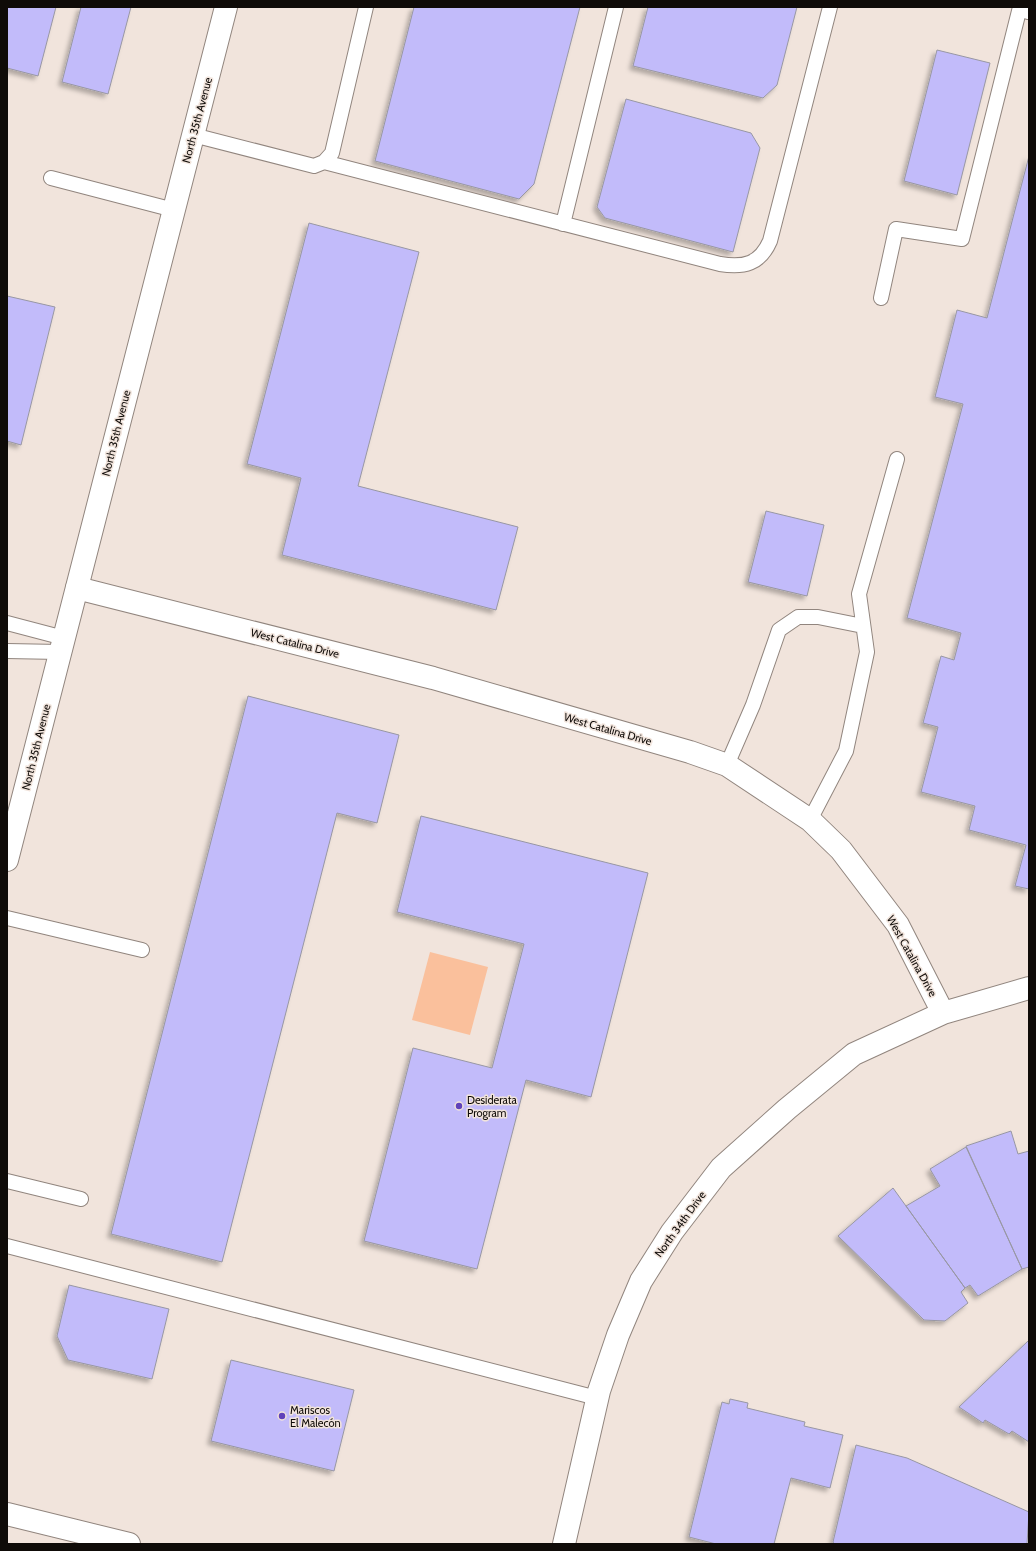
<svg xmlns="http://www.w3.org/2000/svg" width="1036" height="1551" font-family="Cabin,sans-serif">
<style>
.green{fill:#fac09c}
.building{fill:#c2bbfa;stroke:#9897a3;filter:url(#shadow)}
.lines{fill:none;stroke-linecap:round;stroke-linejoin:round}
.service-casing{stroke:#91857e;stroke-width:16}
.minor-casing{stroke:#91857e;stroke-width:24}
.secondary-casing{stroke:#91857e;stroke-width:24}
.service{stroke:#fff;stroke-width:14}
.minor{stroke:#fff;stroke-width:22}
.secondary{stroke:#fff;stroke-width:22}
.poi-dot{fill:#6042ba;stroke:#f1e4dc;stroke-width:1.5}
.labels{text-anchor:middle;stroke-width:3;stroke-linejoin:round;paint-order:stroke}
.street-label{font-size:11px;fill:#0f0b08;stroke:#f1e4dc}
.poi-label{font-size:11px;fill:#0f0b08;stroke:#f1e4dc;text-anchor:start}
</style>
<defs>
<filter id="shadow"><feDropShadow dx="-3.5" dy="3.5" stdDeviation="2" flood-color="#0004"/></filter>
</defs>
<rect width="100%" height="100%" fill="#f1e4dc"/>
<path class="green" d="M430 952 488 967 470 1035 412 1020Z"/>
<path class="building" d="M7 7H56L38 76 7 68Z
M81 7H131L108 94 62 82Z
M414 7H580L534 184 519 199 375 161Z
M648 7H797L777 85 763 98 633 66Z
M937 50 990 63 957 195 904 181Z
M626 99 751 133 760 148 733 252 605 218 597 207Z
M1029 156V889L1015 886 1026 845 969 830 975 806 921 792 938 727 923 723 941 656 954 660 961 633 907 618 963 404 935 397 957 310 987 318Z
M309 223 419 252 358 486 518 527 496 610 282 555 301 478 247 464Z
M7 296 55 307 21 445 7 441Z
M766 511 824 525 807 596 748 582Z
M248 696 399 735 377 823 337 813 222 1262 111 1234Z
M421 816 648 873 591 1097 526 1080 477 1269 364 1241 413 1048 492 1068 524 944 397 912Z
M1011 1131 1018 1154 1029 1151V1267L1022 1269 966 1146Z
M966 1147 1022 1269 978 1296 970 1285 965 1288 906 1206 940 1186 930 1169Z
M893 1188 965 1288 961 1292 968 1303 945 1321 924 1320 838 1236Z
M69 1285 169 1309 152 1379 68 1360 57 1336Z
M1029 1340V1442L1012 1431 1009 1434 985 1420 983 1423 959 1407Z
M231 1360 354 1390 334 1471 211 1441Z
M730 1399 748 1403 747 1408 805 1422 804 1426 843 1435 830 1488 791 1478 774 1544H716L689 1537 722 1402 729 1404Z
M856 1445 907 1458 1029 1512 1027 1544H834L833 1542Z"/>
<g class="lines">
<defs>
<path id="service" d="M193 135 314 166 324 162 332 153 366 7
M324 162 720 264C744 268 760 264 770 241L830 7
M51 178 174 210
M563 224 616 7
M881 298 896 229 962 239 1020 7
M7 623 64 638
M7 651 60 652
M727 765 753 705 779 630 798 617H818L863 626
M810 820 846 751 867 652 859 594 897 459
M7 918 142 950
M7 1181 81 1199
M7 1246 597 1398"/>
<path id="minor" d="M1026 7 1029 8
M77 588 433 678 690 752 727 765 810 820 841 850 898 925 943 1013
M564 1544 599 1391 618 1335 641 1281 672 1232 721 1168 787 1109 854 1054 943 1013 1029 988"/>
<path id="secondary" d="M7 860 226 7
M7 1514 129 1544"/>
</defs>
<use href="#service" class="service-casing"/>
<use href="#minor" class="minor-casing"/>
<use href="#secondary" class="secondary-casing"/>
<use href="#service" class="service"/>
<use href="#minor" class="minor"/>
<use href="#secondary" class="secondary"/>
</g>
<g class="poi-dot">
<circle cx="459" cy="1106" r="4"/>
<circle cx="282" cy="1416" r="4"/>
</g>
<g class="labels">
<g class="street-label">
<text transform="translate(197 120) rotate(-75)" y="4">North 35th Avenue</text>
<text transform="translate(116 433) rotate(-76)" y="4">North 35th Avenue</text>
<text transform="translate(295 643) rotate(14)" y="4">West Catalina Drive</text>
<text transform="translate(608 729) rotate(16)" y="4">West Catalina Drive</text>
<text transform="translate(36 747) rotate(-76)" y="4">North 35th Avenue</text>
<text transform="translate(912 956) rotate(61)" y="4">West Catalina Drive</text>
<text transform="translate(680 1224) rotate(-54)" y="4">North 34th Drive</text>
</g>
<g class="poi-label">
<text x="467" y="1104">Desiderata<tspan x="467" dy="13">Program</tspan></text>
<text x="290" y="1414">Mariscos<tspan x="290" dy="13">El Malecón</tspan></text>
</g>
</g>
<rect width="1036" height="1551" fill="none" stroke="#0f0b08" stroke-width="16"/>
</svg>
